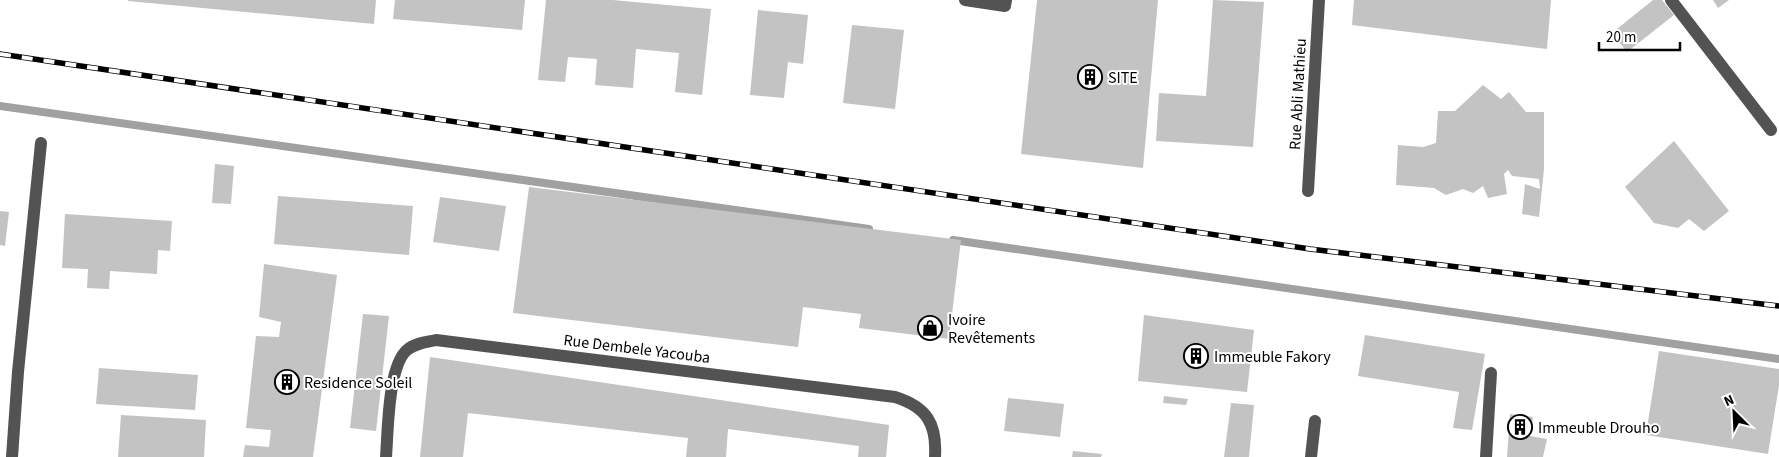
<svg xmlns="http://www.w3.org/2000/svg" width="1779" height="457" font-family="'Source Sans 3',sans-serif">
<style>
.lines{fill:none;stroke-linecap:round;stroke-linejoin:round}
.stream{stroke:#a1a1a1;stroke-width:8}
.building{fill:#c3c3c3}
.minor{stroke:#535353;stroke-width:12}
.rail-casing{stroke:#000;stroke-width:5.5}
.rail{stroke:#fff;stroke-width:4;stroke-dasharray:11;stroke-linecap:butt}
.labels{text-anchor:middle;stroke-width:4;stroke-linejoin:round;paint-order:stroke}
.poi-label{font-size:16px;fill:#000;stroke:#fff;text-anchor:start}
.street-label{font-size:16px;fill:#000;stroke:#fff}
</style>
<rect width="100%" height="100%" fill="#fff"/>
<g class="lines">
<path class="stream" d="M0 106 869 229
M953 240 1779 359"/>
</g>
<path class="building" d="M128 0H376L374 24 128 1Z
M395 0H525L522 30 393 19Z
M546 0H613L711 9 702 95 675 92 679 53 636 49 633 88 595 85 597 59 568 57 565 82 538 80Z
M1037 0H1158L1143 168 1021 154Z
M1213 0 1264 2 1253 147 1156 141 1159 93 1206 96Z
M1354 0H1551L1547 49 1352 25Z
M1653 0H1662L1674 15 1627 52 1612 33Z
M1713 0H1729L1718 8Z
M758 10 808 15 803 64 788 62 784 98 750 95Z
M852 25 904 30 895 109 843 103Z
M1483 85 1501 99 1509 92 1526 112H1544V169L1539 217 1522 214 1525 184 1540 189 1539 179 1512 176 1508 170 1504 174 1507 194 1488 198 1483 186 1473 193 1463 189 1446 195 1434 188 1396 185 1398 145 1423 147 1436 143 1438 111H1455Z
M1674 141 1729 211 1704 231 1689 219 1678 228 1654 223 1625 187Z
M215 164 234 166 231 204 212 203Z
M529 187 961 240 949 339 859 328 861 314 803 307 798 347 513 313Z
M278 196 413 206 409 255 274 244Z
M440 197 506 206 499 251 433 242Z
M0 211 9 212 5 246 0 245Z
M65 214 172 221 170 251 158 250 157 274 110 271 109 289 87 288 88 269 62 268Z
M264 264 337 275 313 457H243L245 445 269 447 271 430 246 428 256 336 279 337 281 322 259 317Z
M363 314 389 316 376 431 350 428Z
M1144 315 1254 330 1247 392 1138 381Z
M1365 335 1485 354 1472 430 1453 428 1459 392 1358 376Z
M1659 351 1779 369V385L1768 454 1646 435Z
M430 357 889 425 886 457H858L859 446 728 429 726 457H686L688 438 468 413 463 457H420Z
M99 368 198 375 195 410 96 404Z
M1164 396 1188 399 1186 405 1163 403Z
M1008 398 1064 404 1060 437 1004 431Z
M1231 403 1254 405 1249 457H1224Z
M1510 414 1533 417 1530 436 1547 439 1543 457H1507Z
M121 415 206 420 204 457H118Z
M1073 451 1102 454 1101 457H1072Z"/>
<g class="lines">
<path class="minor" d="M965 0 1005 6 1006 0
M1671 0 1771 130
M1308 191 1319 0
M12 457 18 372 41 143
M386 457C388 431 388 366 407 350 415 343 427 342 436 340L895 397C927 407 937 424 935 457
M1311 457 1315 421
M1486 457 1491 373"/>
<defs>
<path id="rail" d="M0 54 1310 249 1779 306"/>
</defs>
<use href="#rail" class="rail-casing"/>
<use href="#rail" class="rail"/>
</g>
<defs>
<symbol id="building-ring" viewBox="-11 -11 22 22"><circle r="9.5" fill="#fff" stroke="#000" stroke-width="1.5"/><path d="M-4-6H4V6H1V3H-1V6H-4ZM-2.5-4.3h1.7v1.8h-1.7ZM.8-4.3h1.7v1.8H.8ZM-2.5-1h1.7V.8h-1.7ZM.8-1h1.7V.8H.8Z" fill="#000"/></symbol>
<symbol id="shop-ring" viewBox="-11 -11 22 22"><circle r="9.5" fill="#fff" stroke="#000" stroke-width="1.5"/><path d="M-5-2.5h2.3a2.7 3.5 0 0 1 5.4 0H5L5.5 6h-11ZM-1.5-2.5h3a1.5 2.3 0 0 0-3 0Z" fill="#000"/></symbol>
</defs>
<g fill-rule="evenodd">
<use href="#building-ring" x="1076" y="63" width="28" height="28"/>
<use href="#shop-ring" x="916" y="314" width="28" height="28"/>
<use href="#building-ring" x="1182" y="342" width="28" height="28"/>
<use href="#building-ring" x="273" y="368" width="28" height="28"/>
<use href="#building-ring" x="1506" y="413" width="28" height="28"/>
</g>
<g class="labels">
<g class="poi-label">
<text x="1108" y="83">SITE</text>
<text x="948" y="325">Ivoire<tspan x="948" dy="18">Revêtements</tspan></text>
<text x="1214" y="362">Immeuble Fakory</text>
<text x="304" y="388">Residence Soleil</text>
<text x="1538" y="433">Immeuble Drouho</text>
</g>
<g class="street-label">
<text transform="translate(1297 94) rotate(-87)" y="6">Rue Abli Mathieu</text>
<text transform="translate(637 348) rotate(7)" y="6">Rue Dembele Yacouba</text>
</g>
</g>
<g transform="translate(1734 412) rotate(336)" stroke="#ffffff" stroke-width="4" paint-order="stroke">
<path d="M0-4L9 19L0 12L-9 19Z" fill="#000000"/>
<text y="-8" font-size="14" font-weight="bold" text-anchor="middle" fill="#000000">N</text>
</g>
<path d="M1599 42v8h81v-8" fill="none" stroke="#000000" stroke-width="2.5"/>
<text x="1606" y="42" font-size="15" fill="#000000" stroke="#ffffff" stroke-width="4" paint-order="stroke">20 m</text>
</svg>
